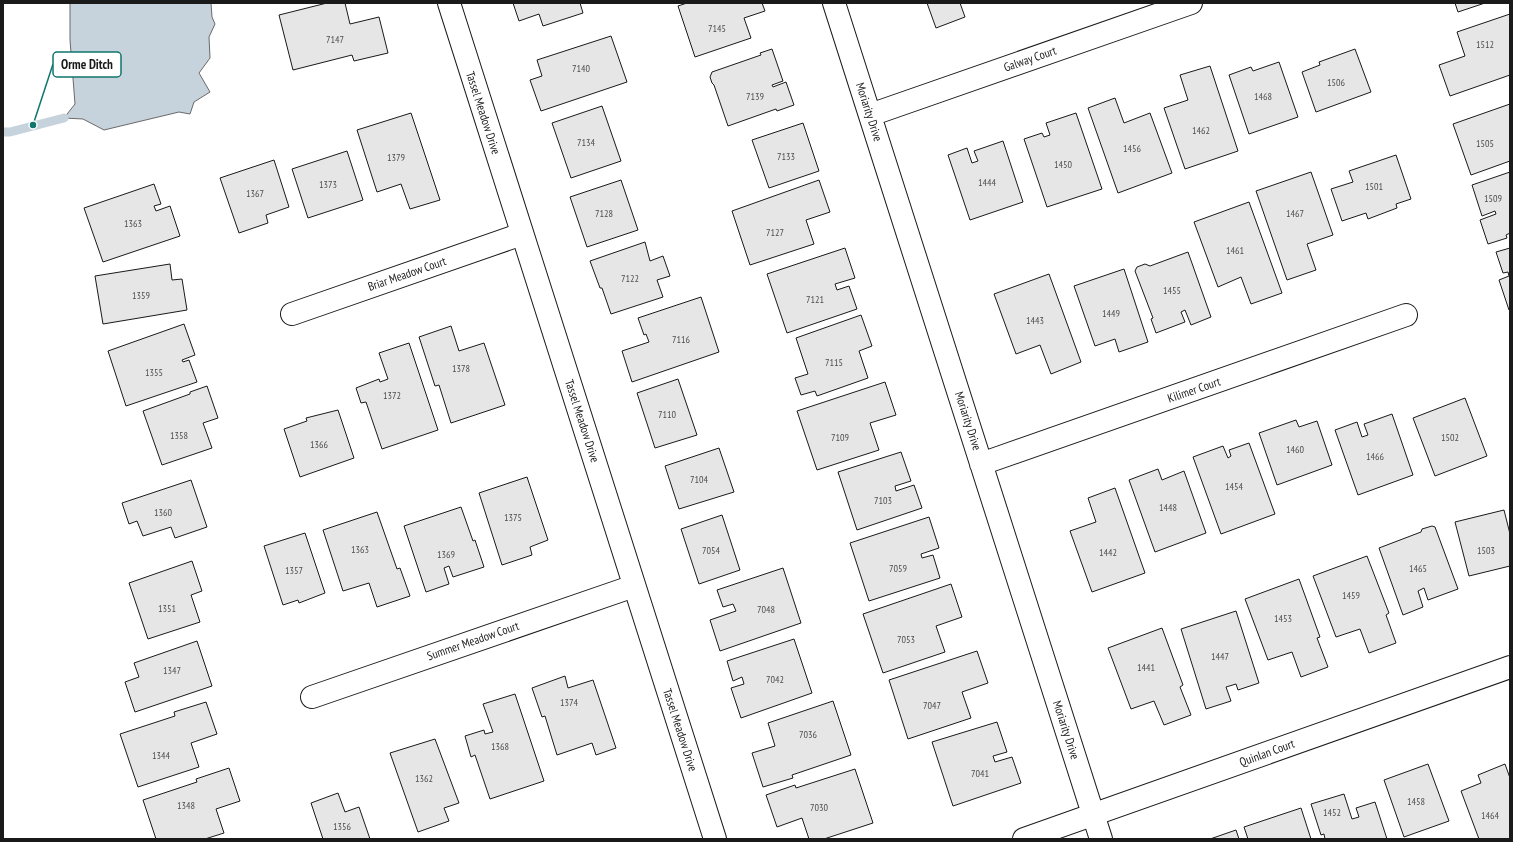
<svg xmlns="http://www.w3.org/2000/svg" width="1513" height="842" font-family="'PT Sans Narrow',sans-serif">
<style>
.water{fill:#c6d2dc;stroke:#6a6a6a}
.lines{fill:none;stroke-linecap:round;stroke-linejoin:round}
.stream{stroke:#c6d2dc;stroke-width:9}
.building{fill:#e6e6e6;stroke:#1a1a1a}
.minor-casing{stroke:#1a1a1a;stroke-width:24}
.minor{stroke:#fff;stroke-width:22}
.labels{text-anchor:middle;stroke-width:3;stroke-linejoin:round;paint-order:stroke}
.number-label{font-size:10px;fill:#4d4d4d}
.street-label{font-size:12px;fill:#1a1a1a;stroke:#fff}
.leader{fill:none;stroke:#0f766e;stroke-width:1.5}
.callout-dot{fill:#0f766e;stroke:#fff;stroke-width:1.5}
.callout{fill:#fff;stroke:#0f766e;stroke-width:1.5}
.callout-label{font-size:13px;text-anchor:middle;font-weight:bold;fill:#1a1a1a}
</style>
<rect width="100%" height="100%" fill="#fff"/>
<path class="water" d="M70 3H211L212 17 215 24 209 37 210 58 199 73 210 92 194 102 190 114 179 112 104 130 83 119 64 118 75 104 70 40Z"/>
<g class="lines">
<path class="stream" d="M3 132H10L64 118"/>
</g>
<path class="building" d="M327 3H345L350 24 379 17 388 53 354 61 352 55 293 70 279 15Z
M513 3H580L583 13 543 26 539 14 519 21Z
M687 3H762L765 11 744 18 751 38 695 57 678 6Z
M927 3H960L965 17 936 28Z
M1455 3H1485L1458 12Z
M1510 14V75L1450 96 1439 65 1465 56 1457 32Z
M611 36 627 82 541 111 530 80 542 76 537 60Z
M772 49 783 81 772 85 773 87 786 82 794 105 777 111 776 109 728 126 714 85 712 83 710 77 712 72 761 55 760 53Z
M1355 49 1371 92 1316 112 1302 72 1320 65 1319 62Z
M1279 62 1298 117 1249 134 1229 75 1251 67 1253 71Z
M1210 66 1238 151 1185 169 1164 108 1188 100 1180 75Z
M1115 98 1124 123 1150 113 1172 173 1118 193 1088 108Z
M1510 104V161L1471 175 1453 124Z
M602 106 621 161 571 178 552 123Z
M411 113 440 200 410 209 401 184 377 192 357 130Z
M1076 113 1102 189 1047 207 1024 139 1042 133 1044 137 1050 135 1046 123Z
M803 123 819 171 769 188 752 140Z
M1003 141 1023 202 970 220 948 155 967 148 972 163 978 161 974 151Z
M347 151 363 200 308 218 292 169Z
M1396 155 1411 199 1396 204 1397 208 1368 219 1366 213 1342 221 1331 189 1353 182 1349 171Z
M274 160 289 207 266 215 268 223 239 233 220 178Z
M1311 172 1333 235 1307 244 1316 270 1287 280 1256 191Z
M1510 172V233L1506 235 1507 238 1488 244 1480 220 1496 214 1495 211 1482 216 1472 185Z
M621 180 638 230 587 247 570 197Z
M819 180 830 212 806 220 814 244 750 265 732 211Z
M154 184 161 204 154 206 156 211 170 206 180 236 103 262 84 208Z
M1249 202 1282 293 1251 304 1241 277 1218 287 1194 222Z
M645 242 650 261 663 256 670 276 657 280 663 297 611 314 602 288H600L590 261Z
M845 248 855 278 835 284 837 290 849 286 857 309 787 333 767 274Z
M1510 248V310H1509L1499 280 1509 276 1508 272 1503 273 1496 252Z
M1188 252 1211 317 1191 325 1185 310 1181 312 1185 322 1156 333 1151 319 1153 318 1135 271 1137 267 1145 264 1150 266Z
M170 264 172 280 182 279 187 310 103 324 95 276Z
M1124 269 1148 342 1119 352 1115 339 1095 346 1074 286Z
M1049 274 1081 362 1051 374 1040 345 1016 354 994 294Z
M701 297 719 352 632 382 622 351 649 342 646 334 644 335 638 318Z
M861 315 872 346 859 351 868 378 817 396 815 391 801 395 795 378 808 374 796 338Z
M184 324 195 355 182 360 183 362 189 360 197 382 126 406 108 351Z
M451 326 459 351 484 343 505 405 451 423 439 385 435 386 419 337Z
M409 343 438 430 382 449 366 402 361 403 356 388 379 379 380 382 388 379 379 353Z
M678 379 697 435 655 448 637 393Z
M885 382 896 415 870 423 879 450 817 470 797 411Z
M207 386 218 418 203 423 212 448 162 465 143 411 190 394V392Z
M1465 398 1487 456 1435 476 1413 418Z
M338 410 354 458 300 477 284 429 307 421 306 418Z
M1392 414 1413 475 1358 495 1335 430 1357 422 1362 437 1368 435 1364 424Z
M1296 420 1299 427 1317 421 1332 465 1277 485 1259 433Z
M1249 443 1275 514 1221 534 1193 457 1223 446 1228 458 1231 456 1229 450Z
M719 448 734 492 679 509 665 466Z
M901 452 911 481 895 486 896 491 914 485 922 508 857 530 838 472Z
M1158 469 1162 480 1184 471 1206 533 1155 552 1129 480Z
M527 477 548 540 530 547 532 555 502 565 479 493Z
M191 480 207 527 175 538 171 527 143 536 137 521 129 524 122 503Z
M1115 488 1145 573 1092 592 1070 531 1096 522 1088 498Z
M461 507 473 541 475 540 484 567 453 577 449 566 444 568 449 584 426 592 404 526Z
M1504 510 1510 534V566L1469 576 1455 522Z
M377 512 397 569 400 568 410 596 377 607 369 583 343 591 323 530Z
M722 515 740 570 699 584 681 529Z
M929 517 939 548 921 554 922 558 933 555 940 578 869 601 850 543Z
M1432 526 1435 527 1458 589 1428 600 1424 588 1418 591 1423 607 1403 615 1379 548 1421 532 1422 529Z
M305 533 325 593 299 603 298 600 283 605 264 546Z
M1367 556 1389 613 1386 615 1396 643 1369 653 1360 629 1336 637 1313 576Z
M192 561 202 591 191 595 200 622 148 639 129 583Z
M783 568 801 623 720 651 710 620 736 611 733 604 723 607 717 590Z
M1299 579 1320 637 1317 638 1328 667 1301 677 1292 652 1268 660 1245 599Z
M951 584 962 617 936 626 945 652 883 673 863 614Z
M1236 611 1259 683 1238 690 1236 684 1226 687 1231 701 1206 709 1181 629Z
M1162 628 1183 685 1180 687 1191 715 1164 725 1154 701 1131 709 1108 648Z
M794 639 812 693 741 718 731 688 744 684 742 677 733 681 727 661Z
M197 641 212 686 135 712 125 682 139 677 134 663Z
M977 651 988 683 962 692 971 718 908 739 889 680Z
M565 676 568 688 593 680 616 748 596 755 592 743 557 755 545 716 542 717 532 688Z
M515 694 544 781 490 799 475 755 471 757 465 736 484 730 485 734 493 732 483 704Z
M833 701 851 755 792 775 793 778 763 787 752 753 775 746 768 723Z
M206 702 217 734 191 743 199 767 138 787 120 734 175 716 174 712Z
M997 722 1007 752 993 756 995 762 1012 757 1021 783 953 806 932 742Z
M435 739 459 803 444 808 449 821 418 832 390 753Z
M1428 764 1449 821 1404 837 1384 780Z
M1505 764 1510 778V839H1479L1461 791 1481 783 1478 775Z
M229 768 240 801 216 809 224 833 205 839H156L143 800 197 782 196 779Z
M855 769 873 823 824 839H809L802 818 777 827 766 795 795 785 796 788Z
M338 793 345 812 359 807 370 839H323L311 803Z
M1344 794 1352 819 1359 817 1356 808 1375 802 1387 839H1325L1324 834 1321 835 1311 804Z
M1301 808 1311 839H1248L1244 827Z
M1236 830 1239 839H1210Z"/>
<g class="lines">
<defs>
<path id="minor" d="M449 3 715 839
M834 3 1101 839
M870 115 1191 3
M292 314 522 234
M981 464 1406 315
M312 697 634 586
M1024 839 1510 667"/>
</defs>
<use href="#minor" class="minor-casing"/>
<use href="#minor" class="minor"/>
</g>
<g class="labels">
<g class="number-label">
<text x="717" y="32">7145</text>
<text x="335" y="43">7147</text>
<text x="1485" y="48">1512</text>
<text x="581" y="72">7140</text>
<text x="1336" y="86">1506</text>
<text x="755" y="100">7139</text>
<text x="1263" y="100">1468</text>
<text x="1201" y="134">1462</text>
<text x="586" y="146">7134</text>
<text x="1485" y="147">1505</text>
<text x="1132" y="152">1456</text>
<text x="786" y="160">7133</text>
<text x="396" y="161">1379</text>
<text x="1063" y="168">1450</text>
<text x="987" y="186">1444</text>
<text x="328" y="188">1373</text>
<text x="1374" y="190">1501</text>
<text x="255" y="197">1367</text>
<text x="1493" y="202">1509</text>
<text x="604" y="217">7128</text>
<text x="1295" y="217">1467</text>
<text x="133" y="227">1363</text>
<text x="775" y="236">7127</text>
<text x="1235" y="254">1461</text>
<text x="630" y="282">7122</text>
<text x="1172" y="294">1455</text>
<text x="141" y="299">1359</text>
<text x="815" y="303">7121</text>
<text x="1111" y="317">1449</text>
<text x="1035" y="324">1443</text>
<text x="681" y="343">7116</text>
<text x="834" y="366">7115</text>
<text x="461" y="372">1378</text>
<text x="154" y="376">1355</text>
<text x="392" y="399">1372</text>
<text x="667" y="418">7110</text>
<text x="179" y="439">1358</text>
<text x="840" y="441">7109</text>
<text x="1450" y="441">1502</text>
<text x="319" y="448">1366</text>
<text x="1295" y="453">1460</text>
<text x="1375" y="460">1466</text>
<text x="699" y="483">7104</text>
<text x="1234" y="490">1454</text>
<text x="883" y="504">7103</text>
<text x="1168" y="511">1448</text>
<text x="163" y="516">1360</text>
<text x="513" y="521">1375</text>
<text x="360" y="553">1363</text>
<text x="711" y="554">7054</text>
<text x="1486" y="554">1503</text>
<text x="1108" y="556">1442</text>
<text x="446" y="558">1369</text>
<text x="898" y="572">7059</text>
<text x="1418" y="572">1465</text>
<text x="294" y="574">1357</text>
<text x="1351" y="599">1459</text>
<text x="167" y="612">1351</text>
<text x="766" y="613">7048</text>
<text x="1283" y="622">1453</text>
<text x="906" y="643">7053</text>
<text x="1220" y="660">1447</text>
<text x="1146" y="671">1441</text>
<text x="172" y="674">1347</text>
<text x="775" y="683">7042</text>
<text x="569" y="706">1374</text>
<text x="932" y="709">7047</text>
<text x="808" y="738">7036</text>
<text x="500" y="750">1368</text>
<text x="161" y="759">1344</text>
<text x="980" y="777">7041</text>
<text x="424" y="782">1362</text>
<text x="1416" y="805">1458</text>
<text x="186" y="809">1348</text>
<text x="819" y="811">7030</text>
<text x="1332" y="816">1452</text>
<text x="1490" y="819">1464</text>
<text x="342" y="830">1356</text>
</g>
<g class="street-label">
<text transform="translate(1030 59) rotate(-19)" y="4">Galway Court</text>
<text transform="translate(869 112) rotate(72)" y="4">Moriarity Drive</text>
<text transform="translate(483 113) rotate(72)" y="4">Tassel Meadow Drive</text>
<text transform="translate(407 274) rotate(-19)" y="4">Briar Meadow Court</text>
<text transform="translate(1194 390) rotate(-19)" y="4">Kilimer Court</text>
<text transform="translate(582 421) rotate(72)" y="4">Tassel Meadow Drive</text>
<text transform="translate(968 421) rotate(72)" y="4">Moriarity Drive</text>
<text transform="translate(473 641) rotate(-19)" y="4">Summer Meadow Court</text>
<text transform="translate(680 730) rotate(72)" y="4">Tassel Meadow Drive</text>
<text transform="translate(1066 730) rotate(72)" y="4">Moriarity Drive</text>
<text transform="translate(1267 753) rotate(-20)" y="4">Quinlan Court</text>
</g>
</g>
<path class="leader" d="M33 125L53 64"/>
<circle class="callout-dot" cx="33" cy="125" r="4"/>
<rect class="callout" x="53" y="52" width="68" height="25" rx="4"/>
<g class="callout-label">
<text x="87" y="69">Orme Ditch</text>
</g>
<rect width="1513" height="842" fill="none" stroke="#1a1a1a" stroke-width="8"/>
</svg>
